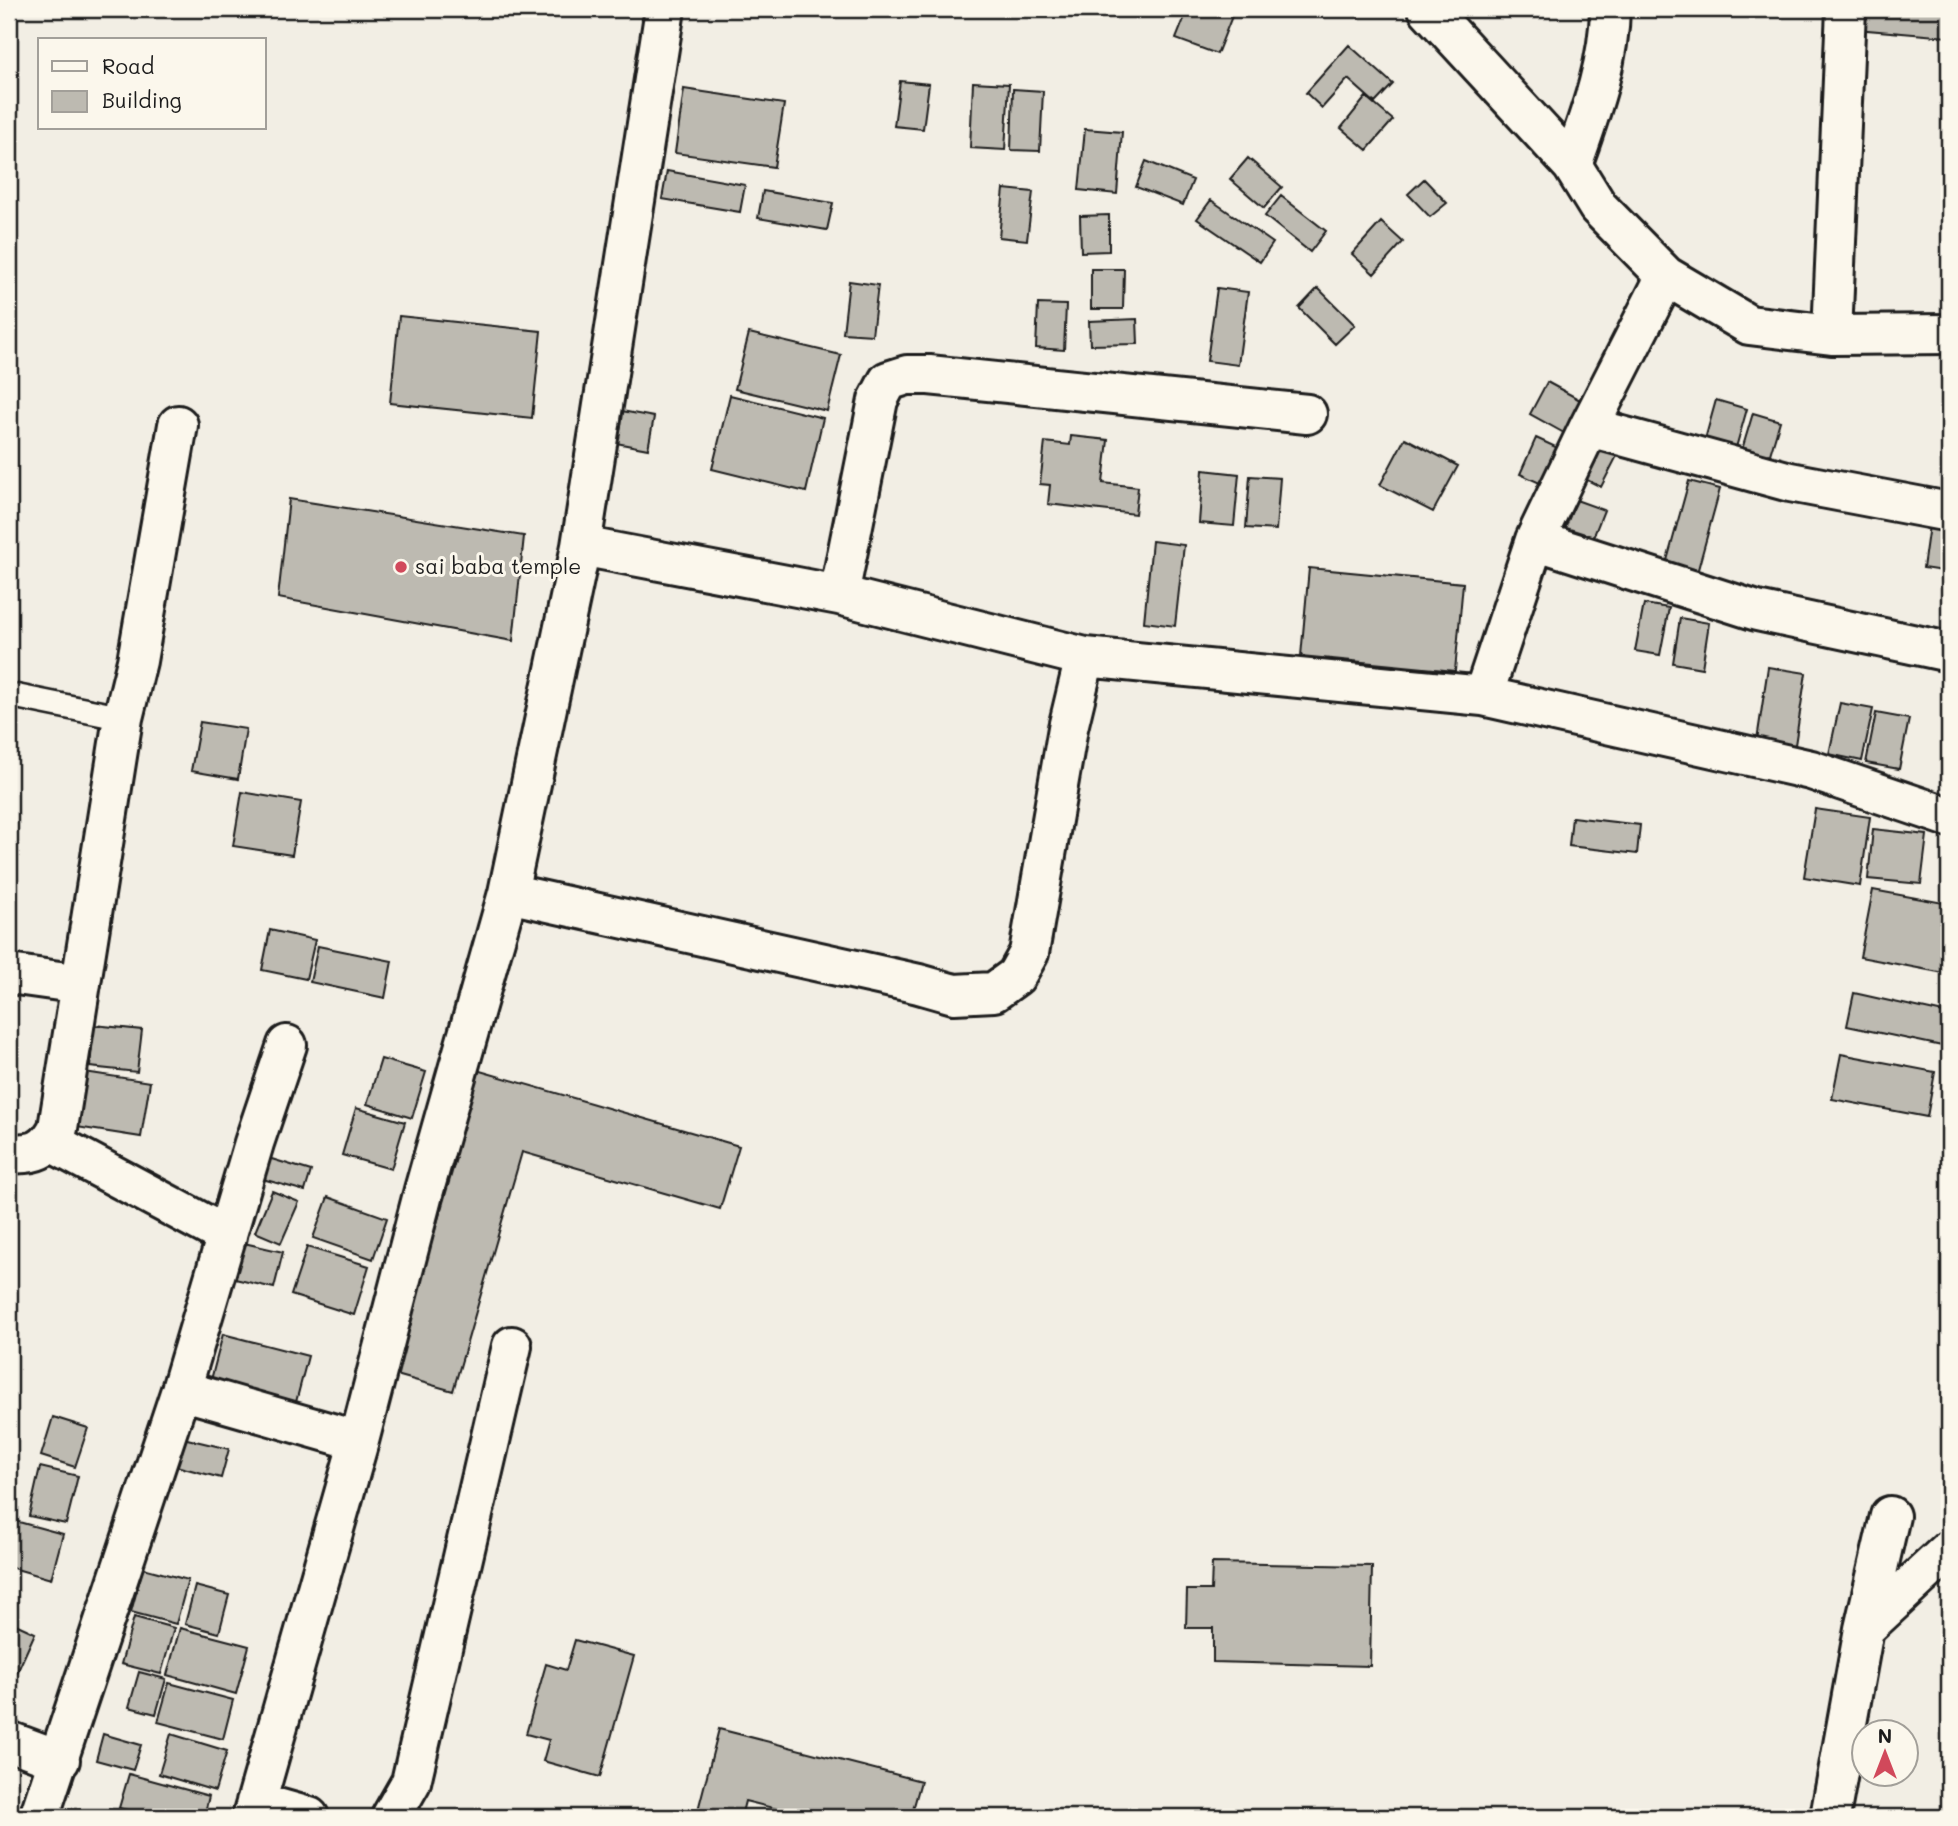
<svg xmlns="http://www.w3.org/2000/svg" width="1958" height="1826" font-family="Mali,sans-serif">
<style>
.building{fill:#bdbab1;stroke:#1c1c1c;stroke-width:2}
.lines{fill:none;stroke-linecap:round;stroke-linejoin:round}
.service-casing{stroke:#1c1c1c;stroke-width:28}
.minor-casing{stroke:#1c1c1c;stroke-width:44}
.service{stroke:#fbf7ec;stroke-width:23}
.minor{stroke:#fbf7ec;stroke-width:38}
.poi-dot{fill:#d1495b;stroke:#fbf7ec;stroke-width:2.5}
.labels{text-anchor:middle;stroke-width:6;stroke-linejoin:round;paint-order:stroke}
.poi-label{font-size:21px;fill:#1c1c1c;stroke:#fbf7ec;text-anchor:start}
</style>
<rect width="100%" height="100%" fill="#f2eee4"/>
<filter id="ink" filterUnits="userSpaceOnUse"><feTurbulence type="fractalNoise" baseFrequency=".0143" numOctaves="2"/><feDisplacementMap in="SourceGraphic" scale="14" xChannelSelector="R" yChannelSelector="G"/><feConvolveMatrix kernelMatrix="1 2 1 2 8 2 1 2 1" color-interpolation-filters="sRGB"/></filter>
<g filter="url(#ink)">
<path class="building" d="M1188 9H1228L1234 11 1217 54 1176 39Z
M1858 9H1949L1948 37 1856 29Z
M1349 45 1393 84 1375 103 1348 79 1322 108 1306 93Z
M900 81 929 84 923 129 894 126Z
M973 82 1009 84 1005 150 970 148Z
M684 89 784 104 774 167 675 153Z
M1013 89 1043 91 1040 151 1011 150Z
M1366 97 1393 120 1367 150 1341 128Z
M1085 129 1122 132 1117 194 1079 190Z
M1248 158 1282 187 1264 208 1230 179Z
M1146 161 1193 180 1183 205 1136 187Z
M667 171 745 185 740 212 662 199Z
M1424 179 1447 203 1430 217 1408 194Z
M1004 189 1033 192 1027 240 999 237Z
M763 191 833 203 827 230 758 218Z
M1281 196 1326 231 1310 252 1265 216Z
M1211 200 1273 243 1260 262 1197 219Z
M1109 215V251L1081 252 1080 216Z
M1381 222 1403 242 1374 274 1352 254Z
M1091 269H1124L1123 309H1091Z
M849 281 878 285 872 335 843 333Z
M1217 288 1248 292 1238 365 1207 361Z
M1318 288 1355 325 1335 344 1299 308Z
M1038 304 1066 305 1064 350 1036 348Z
M399 316 541 331 532 418 390 403Z
M1137 319 1138 344 1090 345 1089 321Z
M749 333 841 355 827 411 735 389Z
M1547 382 1582 401 1564 433 1530 414Z
M730 395 823 418 806 492 712 469Z
M1716 400 1747 409 1735 451 1704 443Z
M606 408 654 417 648 449 600 440Z
M1753 413 1780 421 1768 461 1741 453Z
M1071 436 1108 440 1103 483 1138 487 1135 514 1048 504 1050 485 1040 484 1045 442 1070 445Z
M1405 438 1458 466 1433 512 1380 485Z
M1536 438 1560 449 1544 485 1520 474Z
M1597 441 1619 452 1601 487 1579 476Z
M1203 470 1239 474 1234 526 1199 523Z
M1250 476 1280 478 1276 530 1246 528Z
M1689 481 1720 489 1697 573 1666 564Z
M289 499 524 536 513 641 278 598Z
M1576 500 1604 510 1589 548 1562 537Z
M1930 518 1949 520V572L1923 568Z
M1152 541 1184 545 1175 626 1144 622Z
M1309 568 1463 583 1455 671 1301 656Z
M1644 604 1669 608 1660 655 1635 651Z
M1680 618 1709 623 1702 668 1673 663Z
M1768 667 1806 673 1795 745 1757 740Z
M1840 703 1873 709 1862 761 1829 754Z
M1876 713 1909 719 1899 769 1866 763Z
M200 722 246 729 238 779 191 771Z
M242 792 301 802 292 855 233 846Z
M1815 809 1870 817 1860 886 1804 877Z
M1572 817 1640 825 1637 854 1569 846Z
M1873 829 1927 835 1921 884 1868 879Z
M1873 890 1949 904V974L1860 957Z
M270 930 315 940 306 979 262 970Z
M318 946 392 961 385 998 310 982Z
M1854 993 1948 1014 1942 1046 1847 1026Z
M94 1025 142 1030 137 1072 90 1067Z
M1841 1054 1935 1072 1927 1117 1832 1099Z
M381 1059 426 1072 412 1118 367 1104Z
M473 1069 739 1146 720 1209 522 1152 453 1391 393 1374 456 1158 448 1155Z
M78 1071 150 1082 141 1137 70 1126Z
M356 1108 405 1122 391 1169 342 1155Z
M265 1157 311 1171 305 1191 259 1178Z
M272 1191 299 1202 281 1243 255 1232Z
M328 1197 387 1218 373 1259 313 1238Z
M244 1243 283 1252 274 1288 235 1279Z
M307 1247 369 1266 354 1315 291 1295Z
M223 1334 308 1356 296 1402 211 1380Z
M53 1417 88 1428 75 1467 41 1456Z
M183 1438 229 1449 221 1478 176 1466Z
M40 1467 78 1476 66 1524 29 1516Z
M15 1521 63 1534 51 1579 9 1567V1542Z
M1212 1563 1372 1566 1370 1666 1213 1662V1628H1186L1187 1590H1211Z
M143 1568 188 1580 176 1624 131 1612Z
M195 1586 229 1595 219 1633 185 1624Z
M134 1617 174 1628 161 1674 121 1664Z
M9 1621 35 1633 16 1675 9 1672Z
M180 1628 249 1646 236 1694 167 1675Z
M575 1640 634 1656 600 1777 543 1761 549 1740 526 1734 546 1664 566 1670Z
M139 1672 166 1679 156 1714 129 1707Z
M169 1683 233 1700 223 1739 158 1722Z
M719 1729 921 1781 911 1817H809L745 1801 741 1817H727L698 1810Z
M103 1734 141 1745 133 1770 96 1760Z
M171 1734 227 1751 215 1791 159 1774Z
M129 1774 209 1796 204 1817H156L119 1808Z"/>
<g class="lines">
<defs>
<path id="service" d="M9 695 123 718"/>
<path id="minor" d="M1428 9 1572 165 1598 207 1666 276 1749 325 1832 335 1949 334
M1572 165C1590 114 1609 64 1610 9
M1832 335 1846 9
M1589 427 1790 482 1949 512
M1535 540 1757 611 1949 652
M581 546 839 595 1085 657 1483 696 1811 770 1949 817
M839 595 878 400 888 381 907 375H929L1307 414
M1483 696 1535 540 1589 427 1666 276
M508 893 919 984 954 994 994 992 1016 976 1029 953 1068 728 1085 657
M9 974 81 984
M51 1142 227 1236
M9 1153C34 1155 46 1151 58 1128L123 718 137 661 178 425
M181 1390 359 1441
M1864 1629 1949 1550
M9 1741 60 1760
M256 1802 309 1817
M39 1817 181 1390 254 1143 287 1045
M252 1817 359 1441 424 1190 508 893 581 546 665 9
M391 1817 411 1782 512 1346
M1830 1817 1864 1629 1890 1516"/>
</defs>
<use href="#service" class="service-casing"/>
<use href="#minor" class="minor-casing"/>
<use href="#service" class="service"/>
<use href="#minor" class="minor"/>
</g>
</g>
<circle class="poi-dot" cx="401" cy="567" r="7"/>
<g class="labels">
<g class="poi-label">
<text x="415" y="574">sai baba temple</text>
</g>
</g>
<rect width="1958" height="1826" fill="none" stroke="#fbf7ec" stroke-width="35"/>
<rect x="18" y="18" width="1923" height="1791" fill="none" stroke="#1c1c1c" stroke-width="2.5" filter="url(#ink)"/>
<rect x="38" y="38" width="228" height="91" fill="#fbf7ec" stroke="#a29f99" stroke-width="2"/>
<rect x="52" y="61" width="35" height="10" fill="#fbf7ec" stroke="#a29f99" stroke-width="2"/>
<text x="102" y="74" font-size="21" fill="#1c1c1c">Road</text>
<rect x="52" y="91" width="35" height="21" fill="#bdbab1" stroke="#a29f99" stroke-width="2"/>
<text x="102" y="108" font-size="21" fill="#1c1c1c">Building</text>
<g transform="translate(1885 1753)"><circle r="33" fill="#fbf7ec" stroke="#a29f99" stroke-width="2"/>
<path d="M0-5L12 26L0 18L-12 26Z" fill="#d1495b"/>
<text y="-10" font-size="19" font-weight="bold" text-anchor="middle" fill="#1c1c1c">N</text>
</g>
</svg>
